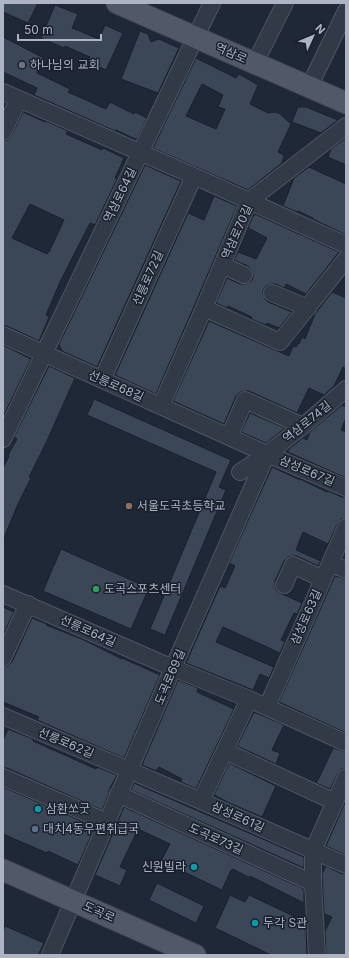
<svg xmlns="http://www.w3.org/2000/svg" width="349" height="958" font-family="Inter,'Noto Sans KR',sans-serif">
<style>
.building{fill:#3b4657;stroke:#1a212e;fill-rule:evenodd}
.lines{fill:none;stroke-linecap:round;stroke-linejoin:round}
.minor-casing{stroke:#4d5562;stroke-width:18}
.major-casing{stroke:#3c4351;stroke-width:23}
.minor{stroke:#333a47;stroke-width:16}
.major{stroke:#515968;stroke-width:21}
.worship-dot{fill:#6b7280;stroke:#191f2c;stroke-width:1.5}
.education-dot{fill:#8d6e63;stroke:#191f2c;stroke-width:1.5}
.leisure-dot{fill:#2e9e5b;stroke:#191f2c;stroke-width:1.5}
.culture-dot{fill:#0f9aa8;stroke:#191f2c;stroke-width:1.5}
.service-dot{fill:#5c6f8a;stroke:#191f2c;stroke-width:1.5}
.labels{text-anchor:middle;stroke-width:3;stroke-linejoin:round;paint-order:stroke}
.street-label{font-size:12px;fill:#adb5c4;stroke:#191f2c}
.poi-label{font-size:12px;fill:#adb5c4;stroke:#191f2c;text-anchor:start}
</style>
<rect width="100%" height="100%" fill="#1f2837"/>
<path class="building" d="M3 3H38L28 23 3 12Z
M55 5 78 14 72 28 99 39 105 25 123 33 106 70 88 62 90 57 65 46 64 48 41 38Z
M140 31 148 34 151 42 159 39 179 48 158 93 121 79Z
M3 37 44 58 37 73 70 89 68 92 106 109 110 102 134 114 135 112 147 118 137 139 133 138 116 130 115 131 34 95 37 88 3 72Z
M196 58 236 78 239 74 258 85 250 104 268 113 274 112 279 113 291 124 278 152 284 155 282 163 248 190 153 148ZM202 84 223 95 218 107 225 109 216 129 186 116Z
M298 107H306L338 120 321 133 292 122Z
M23 112 45 122 46 121 68 131 66 134 102 150 103 148 124 158 115 178 117 179 95 225 90 223 60 282 46 315 49 317 39 341 7 326H3V141L8 140 11 136ZM30 204 64 220 49 252H48L47 254 12 238Z
M346 138V165L328 157 331 149Z
M145 165 181 181 97 367 62 351 59 344Z
M309 167 346 184V235L313 219V218L298 211 297 212 283 206 294 178Z
M214 196 237 206 195 304 156 394 115 375 188 213 204 220Z
M255 214 339 252 306 294 286 284 284 288 276 284H271L266 286 263 290V294L265 299 268 302 292 312 279 328 267 323 266 325 251 319 252 317 228 306 227 308 216 303 227 278 240 284H245L250 282 253 279V274L251 269 248 266 234 260 238 252 256 259 267 238 248 228 253 216H254Z
M332 292 346 298V369L343 367 334 386 324 395 309 388 297 413 249 391H244L239 393 236 396 224 424 173 401 209 321 289 356 293 346 296 347 298 343 299 344 302 337 305 339 315 314Z
M3 345 31 359 3 417Z
M49 366 75 378 46 443 29 477 31 478 18 504 3 540V468L9 456 8 455 17 439 14 437Z
M94 399 231 460 219 487 226 490 165 635 150 629 216 472 87 415Z
M342 405 346 407V418L341 430 346 432V478L288 452 289 449 303 438 307 440 310 432Z
M250 413 285 428 266 443 241 432Z
M272 467 300 480V479L327 492 328 491 342 497H346V518L341 519 338 523 328 544 303 532 296 550 321 561 318 566 297 556H293L288 557 284 561 275 581V586L276 590 280 593 302 603 297 614 294 613 281 640 285 642 280 653 223 627 216 642 274 667 269 678 260 674 253 690 186 663 220 586 225 588 235 566 229 563Z
M61 549 149 588 131 629 43 591Z
M335 576 346 579V733L279 702Z
M3 607 14 612 3 635Z
M32 618 47 624 46 625 84 640 122 659V658L160 675 124 758 37 720 39 717 3 702V667L8 666 12 662Z
M178 680 198 688 197 692 234 709 196 789 181 782 182 779 159 767 156 771 142 765Z
M254 712 284 725 272 750 280 753 276 764 237 746Z
M8 729 33 739V741L96 769 97 767 117 775 109 790V794L102 810 7 768H3V740Z
M333 748 346 752V768L341 769 338 773 330 789 316 783 319 778Z
M229 763 276 786 262 817 225 801H226L214 795Z
M134 783 304 857V868L131 790Z
M3 787 95 827 78 865 48 851 47 853 3 834Z
M346 800V855L326 846Z
M124 807 304 889V903L250 876V878L233 869 232 870H231L222 890 161 861 170 844 138 829 120 867 127 870 120 886 95 875Z
M326 866 342 874H346V955H326L325 931 332 917 324 914 322 874Z
M157 883 204 906 196 923 149 900Z
M230 895 245 902 249 895 304 921 301 926 306 929 307 955H271L215 928Z
M5 926 44 943 38 955H3V931Z"/>
<g class="lines">
<defs>
<path id="minor" d="M255 63 285 3
M309 87 346 11
M3 92 194 176 346 245
M3 132 19 99
M222 265 244 275
M272 293 308 308
M204 308 280 342 346 259
M3 335 267 454 346 488
M102 380 194 176
M161 406 204 308 249 201 346 126
M229 437 245 400 303 426
M3 439 212 3
M240 472 267 454 303 426 346 389
M330 563 346 570
M284 585 293 565 323 579
M3 594 173 668 249 699 346 743
M3 658 28 604
M267 707 346 527
M3 716 201 801 346 865
M225 751 335 802
M3 777 107 822
M118 794 313 883
M201 801 249 699
M50 955 173 668 267 454
M317 955 313 883V851L346 777"/>
<path id="major" d="M117 3 346 103
M3 870 195 955"/>
</defs>
<use href="#minor" class="minor-casing"/>
<use href="#major" class="major-casing"/>
<use href="#minor" class="minor"/>
<use href="#major" class="major"/>
</g>
<circle class="worship-dot" cx="22" cy="65" r="4"/>
<circle class="education-dot" cx="129" cy="506" r="4"/>
<circle class="leisure-dot" cx="96" cy="589" r="4"/>
<g class="culture-dot">
<circle cx="38" cy="809" r="4"/>
<circle cx="194" cy="867" r="4"/>
<circle cx="255" cy="923" r="4"/>
</g>
<circle class="service-dot" cx="35" cy="829" r="4"/>
<g class="labels">
<g class="street-label">
<text transform="translate(231 53) rotate(24)" y="4">역삼로</text>
<text transform="translate(120 195) rotate(-64)" y="4">역삼로64길</text>
<text transform="translate(237 232) rotate(-66)" y="4">역삼로70길</text>
<text transform="translate(148 278) rotate(-66)" y="4">선릉로72길</text>
<text transform="translate(116 386) rotate(24)" y="4">선릉로68길</text>
<text transform="translate(307 422) rotate(-39)" y="4">역삼로74길</text>
<text transform="translate(307 471) rotate(23)" y="4">삼성로67길</text>
<text transform="translate(306 617) rotate(-66)" y="4">삼성로63길</text>
<text transform="translate(88 631) rotate(24)" y="4">선릉로64길</text>
<text transform="translate(170 677) rotate(-67)" y="4">도곡로69길</text>
<text transform="translate(66 743) rotate(23)" y="4">선릉로62길</text>
<text transform="translate(238 817) rotate(24)" y="4">삼성로61길</text>
<text transform="translate(216 839) rotate(24)" y="4">도곡로73길</text>
<text transform="translate(99 912) rotate(24)" y="4">도곡로</text>
</g>
<g class="poi-label">
<text x="30" y="69">하나님의 교회</text>
<text x="137" y="510">서울도곡초등학교</text>
<text x="104" y="593">도곡스포츠센터</text>
<text x="46" y="813">삼환쏘굿</text>
<text x="43" y="833">대치4동우편취급국</text>
<text x="186" y="871" text-anchor="end">신원빌라</text>
<text x="263" y="927">두각 S관</text>
</g>
</g>
<rect width="349" height="958" fill="none" stroke="#adb5c4" stroke-width="8"/>
<g transform="translate(313 36) rotate(46)" stroke="#191f2c" stroke-width="3" paint-order="stroke">
<path d="M0-3L7 15L0 10L-7 15Z" fill="#adb5c4"/>
<text y="-6" font-size="11" font-weight="bold" text-anchor="middle" fill="#adb5c4">N</text>
</g>
<path d="M18 34v6h83v-6" fill="none" stroke="#adb5c4" stroke-width="2"/>
<text x="24" y="34" font-size="12" fill="#adb5c4" stroke="#191f2c" stroke-width="3" paint-order="stroke">50 m</text>
</svg>
